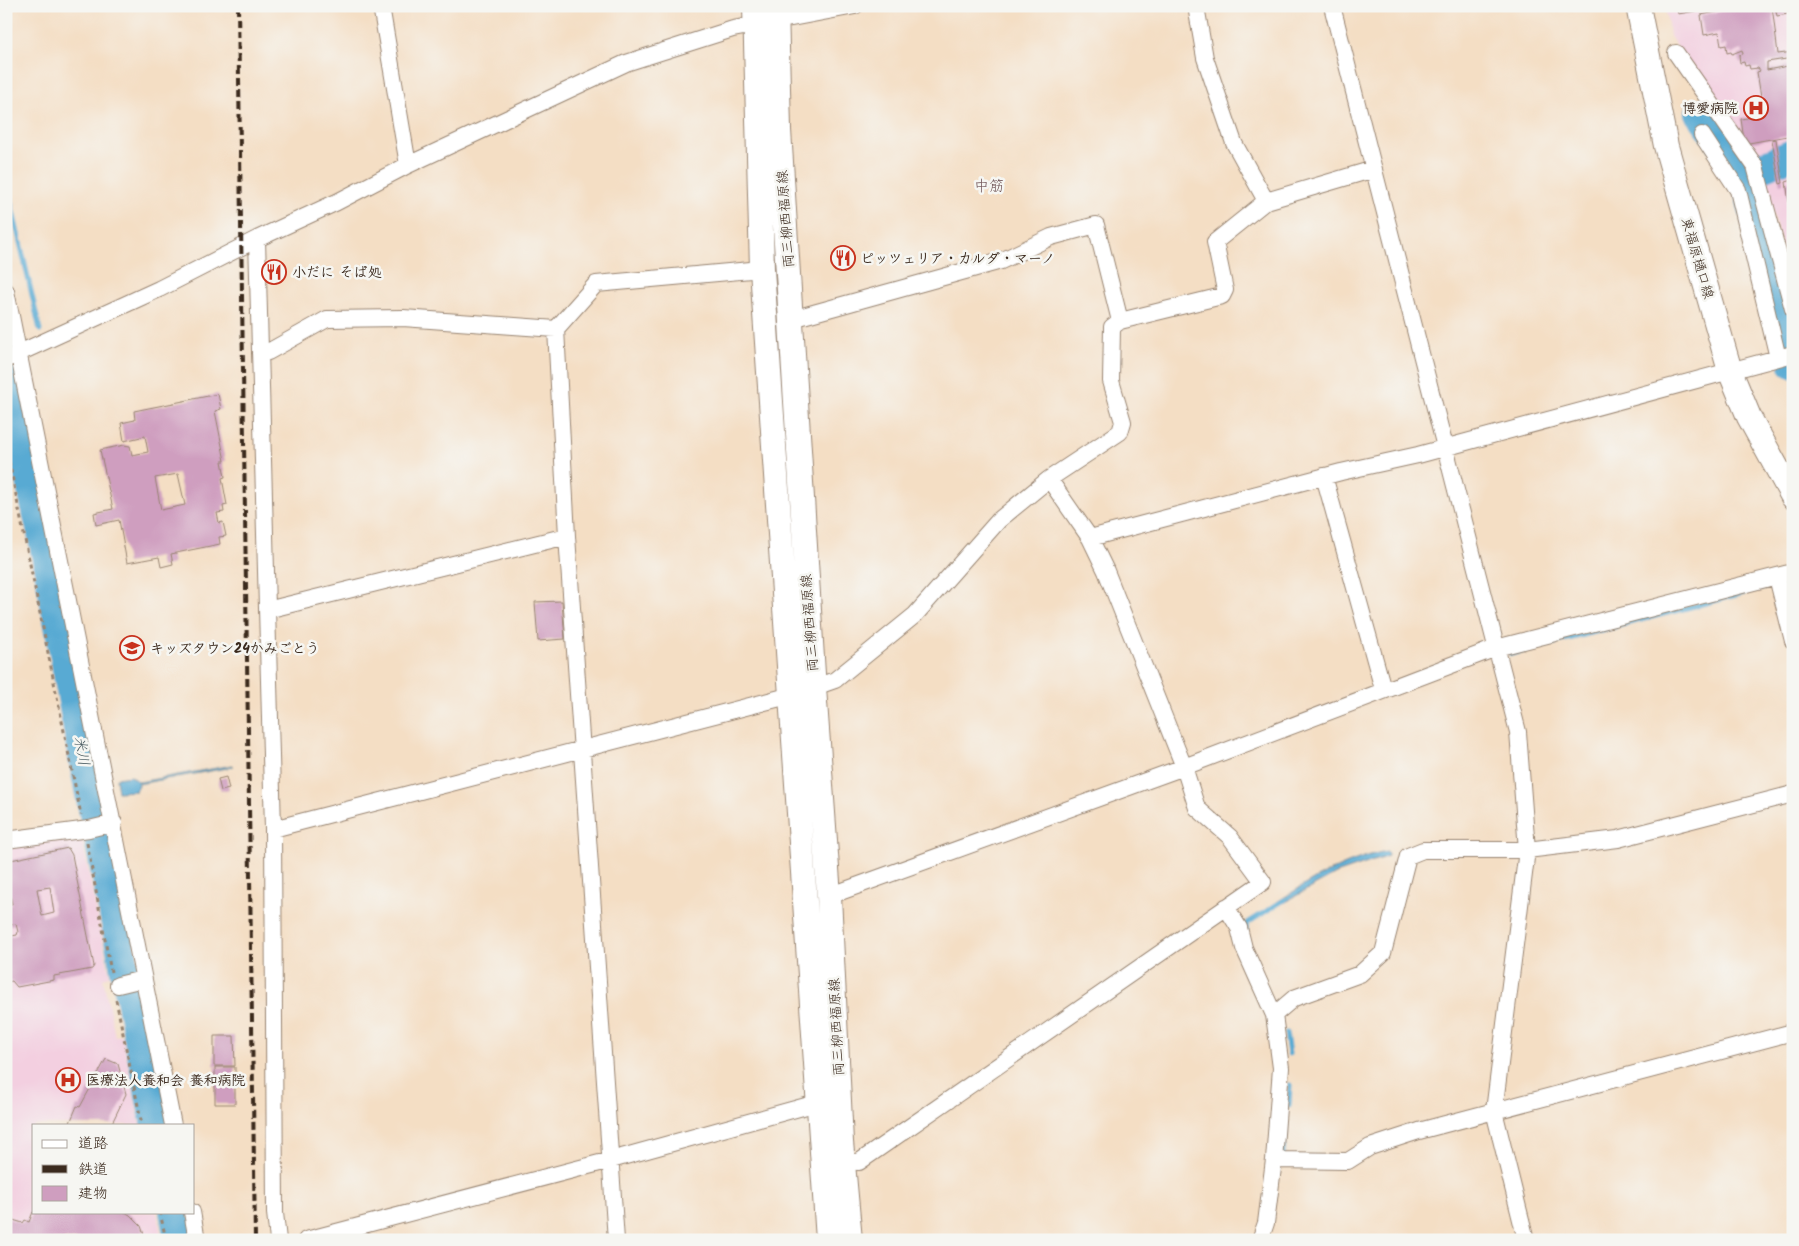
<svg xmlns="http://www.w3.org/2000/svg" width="1799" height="1246" font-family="Kalam,'Klee One',sans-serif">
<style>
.built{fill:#f3cfe0}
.water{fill:#58aad3;stroke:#4a6a78}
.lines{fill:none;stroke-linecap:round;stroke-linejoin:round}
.stream{stroke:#58aad3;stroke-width:5}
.river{stroke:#58aad3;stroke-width:30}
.building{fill:#cf9ebf;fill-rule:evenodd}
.minor-casing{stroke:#988471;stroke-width:18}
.secondary-casing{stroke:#988471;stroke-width:26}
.path{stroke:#988471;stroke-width:3;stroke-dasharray:4 4;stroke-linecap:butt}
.minor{stroke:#fff;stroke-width:16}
.secondary{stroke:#fff;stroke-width:24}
.rail{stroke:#3b2a1e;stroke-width:4;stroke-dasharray:8 4;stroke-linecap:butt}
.labels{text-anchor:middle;stroke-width:5;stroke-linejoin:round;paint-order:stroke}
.poi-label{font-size:14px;font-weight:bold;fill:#3b2a1e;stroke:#f6f6f2;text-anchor:start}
.street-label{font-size:14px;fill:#3b2a1e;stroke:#f6f6f2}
.neighbourhood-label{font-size:15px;fill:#6f5356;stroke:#f6f6f2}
.water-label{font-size:15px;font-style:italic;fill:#45575d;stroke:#f6f6f2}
</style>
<rect width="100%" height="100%" fill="#f6f6f2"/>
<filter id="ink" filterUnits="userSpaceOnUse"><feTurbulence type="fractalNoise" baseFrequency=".02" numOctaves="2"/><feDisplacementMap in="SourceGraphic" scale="10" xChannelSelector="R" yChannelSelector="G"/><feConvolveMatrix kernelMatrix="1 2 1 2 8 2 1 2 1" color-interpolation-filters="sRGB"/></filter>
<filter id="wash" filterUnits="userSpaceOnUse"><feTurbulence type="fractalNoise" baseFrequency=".0096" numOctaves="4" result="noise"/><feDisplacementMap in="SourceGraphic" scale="20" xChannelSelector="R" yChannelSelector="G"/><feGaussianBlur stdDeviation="1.12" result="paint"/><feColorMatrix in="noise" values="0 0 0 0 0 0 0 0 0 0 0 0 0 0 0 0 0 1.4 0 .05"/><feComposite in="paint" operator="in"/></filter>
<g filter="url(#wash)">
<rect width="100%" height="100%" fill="#f4dec4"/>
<path class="built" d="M1665 6H1793V288L1765 184 1670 36Z
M61 838 82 840 110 976 103 978 115 1036 122 1035 140 1125H34V1212H157L162 1240H6V846Z"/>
<path class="water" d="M233 765V767L138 784 136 791 118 792 116 778 131 776 139 782Z
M1387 851 1388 856 1336 874 1279 905 1277 902C1311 880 1347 859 1387 851Z"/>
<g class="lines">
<path class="stream" d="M6 181 40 330
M1511 654 1793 580
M1246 930V924L1284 900
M1286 1033 1289 1054
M1289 1106 1290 1085
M1282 1158 1287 1125"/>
<path class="river" d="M1700 113 1744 174 1793 363
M1744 174 1793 154
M6 377 43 538 87 779 156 1125
M174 1212 179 1240"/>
</g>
<g id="blocks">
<path class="building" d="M1677 6H1720V7L1678 14Z
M1732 6H1772L1778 54 1793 52V58L1767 62V70L1793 65V135L1749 143 1744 140 1741 119 1764 115 1757 72 1760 71 1758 68 1750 69 1749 65 1745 66 1744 62 1740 63 1739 55 1743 54 1742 50 1732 54 1731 52 1727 53 1726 45 1721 46 1719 32 1704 35 1701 15 1732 9Z
M1775 6H1793V13L1777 16Z
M1776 139 1783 183 1780 184 1772 140Z
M1793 180V222H1792L1786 182Z
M218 394 221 409 215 411 225 461H222L225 477 222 478 227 505 223 506 224 512 217 513 219 523 223 522 226 536 219 537 220 544 171 554 173 564 161 567 159 557 127 563 119 520 96 525 94 513 113 509 100 450 124 445 130 446 132 455 148 452 145 436 124 441 121 423 135 420 134 411ZM178 474 185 505 161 510 155 478Z
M562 601 565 639 538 641 535 602Z
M226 777 229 789 221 791 218 779Z
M68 848 72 855 94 966 92 969 54 976V980L17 987 12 981 7 982 6 980V937L17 935 18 932 16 924 6 926V905L12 904 6 877V861ZM50 887 54 913 42 916 37 889Z
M214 1036H234L235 1066H214Z
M106 1059 118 1064 126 1094 111 1125H69L77 1106 80 1107Z
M215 1067H235V1104H215Z
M33 1212H125L130 1215 141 1226 146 1240H6V1218L23 1223 25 1220 29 1222Z"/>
</g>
</g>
<g filter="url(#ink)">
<use href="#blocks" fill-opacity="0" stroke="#988471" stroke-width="1"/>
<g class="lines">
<defs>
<path id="minor" d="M381 6 408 165
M1196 6 1205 58 1234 143 1266 201
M1332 6 1518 732 1527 850 1494 1111 1526 1240
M1676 53 1755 166 1793 309
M1702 135 1738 190 1778 358
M257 239 273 829 275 1213 278 1240
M6 291 173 1125
M792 319 1001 261 1051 237 1096 225 1120 321
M260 353 268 352 327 319 403 318 556 329
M6 359 159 289 257 239 337 202 408 165 626 63 733 29 855 6
M1324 476 1383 689
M1049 479 1120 432 1123 422 1111 381 1112 327 1120 321 1222 296 1225 290 1215 242 1266 201 1374 169
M1777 577 1793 641
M267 610 567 536
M273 829 792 695 835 680 915 615 999 520 1049 479 1090 538
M6 840 89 829 114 823
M829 896 1184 767 1496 648 1793 572
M1226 907 1239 928 1244 948 1274 1015 1281 1068 1274 1160 1266 1223 1260 1240
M118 985 143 979
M1274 1015 1294 998 1360 974 1383 953 1408 856 1423 850H1527L1618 839 1793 794
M1274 1160 1348 1161 1370 1147 1419 1131 1793 1032
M834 1161 859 1162 1263 882 1230 837 1197 808 1184 767 1106 571 1090 538 1341 472 1418 455 1793 354
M192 1212 197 1240
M306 1240 611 1160 817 1103 827 1102
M616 1240 567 536 556 329 596 284 762 269"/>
<path id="secondary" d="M755 6 762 269 828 1240
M776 6 779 130 813 674 829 896 841 1142 850 1240
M1638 6 1666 146 1730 371 1749 417 1793 497"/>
</defs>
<use href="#minor" class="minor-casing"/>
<use href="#secondary" class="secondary-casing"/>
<path class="path" d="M6 446 81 815
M87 843 111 972
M116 1000 142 1125
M160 1212 166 1240"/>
<use href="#minor" class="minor"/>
<use href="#secondary" class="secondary"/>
<path class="rail" d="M238 6 255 1240"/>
</g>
</g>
<defs>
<symbol id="hospital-ring" viewBox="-11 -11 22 22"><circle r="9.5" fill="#f6f6f2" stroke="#c8321e" stroke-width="1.5"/><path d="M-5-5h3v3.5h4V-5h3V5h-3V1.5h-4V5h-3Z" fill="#c8321e"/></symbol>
<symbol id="restaurant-ring" viewBox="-11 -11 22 22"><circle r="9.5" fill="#f6f6f2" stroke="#c8321e" stroke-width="1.5"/><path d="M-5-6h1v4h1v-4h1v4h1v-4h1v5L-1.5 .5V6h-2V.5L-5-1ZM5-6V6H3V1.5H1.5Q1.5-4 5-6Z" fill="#c8321e"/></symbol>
<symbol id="school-ring" viewBox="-11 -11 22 22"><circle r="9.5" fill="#f6f6f2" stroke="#c8321e" stroke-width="1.5"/><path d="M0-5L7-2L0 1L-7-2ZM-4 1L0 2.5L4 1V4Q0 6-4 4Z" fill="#c8321e"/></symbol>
</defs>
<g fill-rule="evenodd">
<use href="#hospital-ring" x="1742" y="94" width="28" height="28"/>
<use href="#restaurant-ring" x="829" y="244" width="28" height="28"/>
<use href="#restaurant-ring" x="260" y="258" width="28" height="28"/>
<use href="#school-ring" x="118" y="634" width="28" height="28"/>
<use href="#hospital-ring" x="54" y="1066" width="28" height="28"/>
</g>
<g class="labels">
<g class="poi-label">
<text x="1738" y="113" text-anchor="end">博愛病院</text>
<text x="860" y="263">ピッツェリア・カルダ・マーノ</text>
<text x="292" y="277">小だに そば処</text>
<text x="150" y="653">キッズタウン24かみごとう</text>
<text x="86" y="1085">医療法人養和会 養和病院</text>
</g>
<g class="street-label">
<text transform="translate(785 219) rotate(-94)" y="5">両三柳西福原線</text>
<text transform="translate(1698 258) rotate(74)" y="5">東福原樋口線</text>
<text transform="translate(809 623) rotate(-94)" y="5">両三柳西福原線</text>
<text transform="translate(836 1027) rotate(-93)" y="5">両三柳西福原線</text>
</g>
<g class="neighbourhood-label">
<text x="989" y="191">中筋</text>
</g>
<g class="water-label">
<text transform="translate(82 751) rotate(80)" y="5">米川</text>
</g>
</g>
<rect width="1799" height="1246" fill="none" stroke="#f6f6f2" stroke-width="25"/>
<rect x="32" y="1124" width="162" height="90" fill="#f6f6f2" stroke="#aba49d"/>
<rect x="42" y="1140" width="25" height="8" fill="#ffffff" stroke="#aba49d"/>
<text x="78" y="1148" font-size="15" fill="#3b2a1e">道路</text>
<rect x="42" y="1165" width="25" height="8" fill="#3b2a1e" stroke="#aba49d"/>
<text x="78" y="1174" font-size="15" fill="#3b2a1e">鉄道</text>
<rect x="42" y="1186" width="25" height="15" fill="#cf9ebf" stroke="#aba49d"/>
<text x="78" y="1198" font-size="15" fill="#3b2a1e">建物</text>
</svg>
